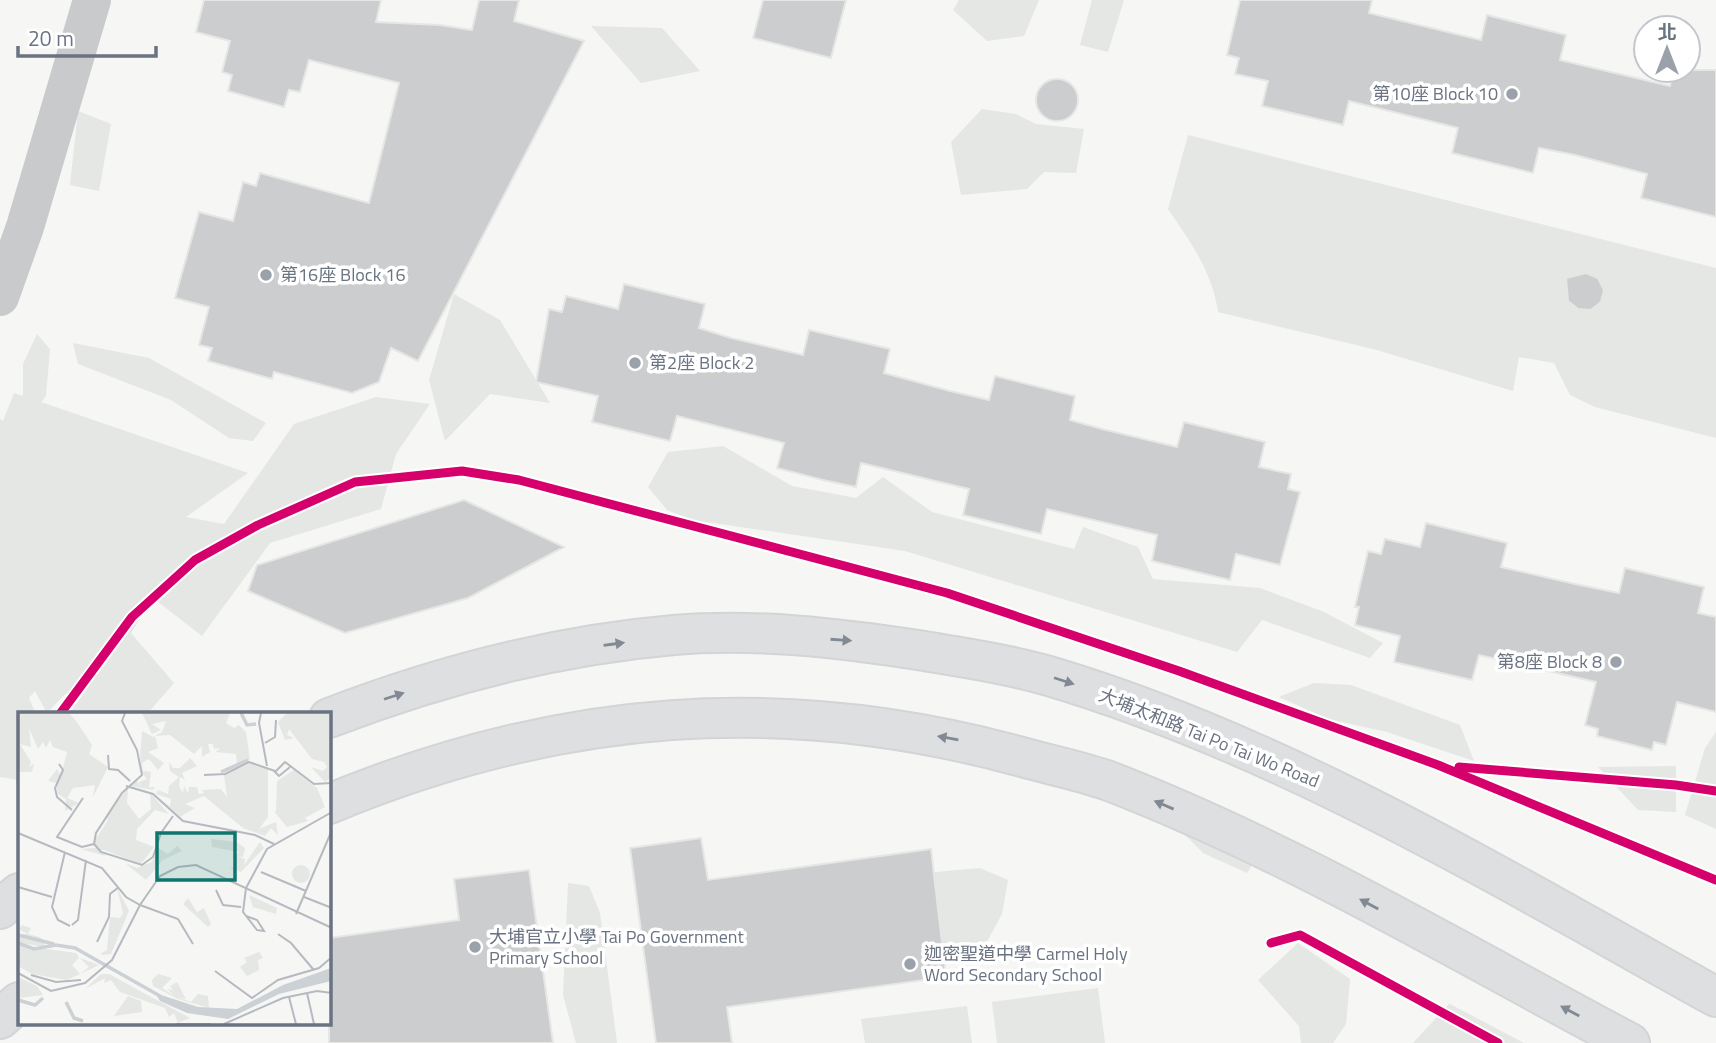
<svg xmlns="http://www.w3.org/2000/svg" width="1716" height="1043" font-family="'Titillium Web','Noto Sans TC',sans-serif">
<style>
.green{fill:#e4e7e3}
.building{fill:#cccdce;stroke:#e6e6e5;stroke-width:2}
.lines{fill:none;stroke-linecap:round;stroke-linejoin:round}
.primary-casing{stroke:#d3d4d5;stroke-width:42}
.minor{stroke:#c9cacb;stroke-width:38}
.primary{stroke:#dedfe0;stroke-width:38}
.cycleway-casing{stroke:#fff;stroke-width:13}
.cycleway{stroke:#d6006c;stroke-width:9}
.oneway{fill:#818995}
.poi-dot{fill:#9ba1aa;stroke:#fff;stroke-width:2.5}
.labels{text-anchor:middle;stroke-width:7;stroke-linejoin:round;paint-order:stroke}
.poi-label{font-size:18px;fill:#6a7382;stroke:#fff;text-anchor:start}
.street-label{font-size:18px;fill:#6a7382;stroke:#fff}
.inset-river{fill:none;stroke:#ccd1d5;stroke-width:3.5}
.inset-road{fill:none;stroke:#b6bac0;stroke-width:2}
.view{fill:#0f766e;fill-opacity:0.15;stroke:#0f766e;stroke-width:3.5}
.inset-edge{fill:none;stroke:#6a7382;stroke-width:3.5}
</style>
<rect width="100%" height="100%" fill="#f6f6f5"/>
<path class="green" d="M959 0H1039L1024 36 987 41 953 10Z
M1092 0H1124L1108 52 1080 45Z
M591 26 662 28 700 71 641 83Z
M982 109 1016 114 1036 124 1084 129 1076 173 1044 172 1027 189 961 195 951 142Z
M78 111 111 124 99 191 70 185Z
M1188 135 1716 268V438L1595 407 1570 395 1554 363 1519 357 1513 391 1377 350 1218 312C1213 273 1190 241 1168 209Z
M454 294 500 320 550 403 490 394 445 441 429 380Z
M37 334 50 349 46 396 41 402 248 473 186 517 224 524 294 424 376 397 430 404 396 454 381 509 270 543 202 636 153 598 131 633 174 683 147 714H69L84 693 65 694 47 713 35 691 29 698 36 714H19V780L0 777V419L3 421 14 393 23 396V364Z
M73 343 149 358 266 423 253 441 229 438 171 400 78 364Z
M723 446 792 486 856 498 883 477 932 512 1074 549 1083 527 1138 547 1153 579 1260 588 1324 612 1383 643 1370 658 1262 620 1237 652 905 551 693 520 667 510 648 487 668 452Z
M1314 683 1351 685 1460 725 1474 761 1387 732 1328 719 1279 697Z
M1716 732V829L1685 815 1705 748Z
M1676 766V812L1638 810 1598 767Z
M1184 834 1256 859 1247 873 1203 853Z
M980 868 1008 880 1002 914 983 949 926 952 925 873Z
M568 883 589 886 600 913 617 1043H576L563 995Z
M1298 943 1350 979 1346 1024 1333 1043H1301L1299 1026 1258 980Z
M1098 988 1105 1043H997L992 1002Z
M1450 1003V1004L1524 1043H1413Z
M967 1006 972 1043H865L861 1019Z"/>
<path class="building" d="M204 0H381L376 22 440 25 472 30 479 0H519L514 21 584 41 418 361 391 348 379 382 352 393 274 372 272 379 208 361 212 348 199 345 209 307 175 298 199 212 233 221 243 182 256 186 260 173 369 203 399 83 309 60 300 92 289 90 284 107 228 91 232 75 222 72 230 41 196 32Z
M763 0H846L831 58 753 38Z
M1240 0H1372L1369 13 1481 40 1487 15 1566 35 1560 60 1670 86 1674 70H1716V217L1641 198 1647 174 1575 155 1539 148 1533 173 1452 153 1458 128 1349 101 1343 125 1262 106 1268 81 1235 74 1239 58 1227 55Z
M1036 100a21 21 0 1 1 42 0a21 21 0 1 1-42 0Z
M1586 273 1598 278 1604 290 1601 302 1591 310 1578 309 1568 301 1566 278Z
M624 284 705 304 699 328 731 338 803 355 809 330 890 349 884 373 950 391 989 400 995 376 1075 396 1070 420 1102 429 1177 447 1184 422 1265 442 1259 467 1291 474 1288 489 1300 492 1280 565 1236 554 1230 580 1152 561 1157 535 1047 509 1041 534 963 515 969 489 861 463 856 487 823 480 777 468 784 443 677 416 670 441 592 422 598 396 536 382 549 309 562 312 566 296 618 309Z
M464 500 564 547 468 598 345 633 248 591 257 565Z
M1426 523 1507 543 1501 567 1575 584 1619 593 1625 568 1704 587 1698 613 1716 617V712L1677 702 1666 745 1654 742 1652 750 1597 736 1598 729 1585 725 1596 682 1479 655 1472 680 1394 662 1400 636 1355 625 1359 607H1355L1368 551 1381 554 1385 539 1420 547Z
M701 838 708 880 931 849 946 977 727 1007 732 1043H656L630 848Z
M529 870 553 1043H329V938L459 920 454 879Z"/>
<g class="lines">
<defs>
<path id="primary" d="M329 718C438 676 557 645 674 635 754 628 839 638 918 650 961 657 1007 664 1049 676 1284 746 1503 879 1716 997
M329 804C558 709 782 691 1022 757 1050 765 1081 771 1109 781 1290 851 1459 952 1630 1043
M0 909 19 893
M0 1019 19 1002"/>
</defs>
<use href="#primary" class="primary-casing"/>
<path class="minor" d="M0 297 25 227 92 0"/>
<use href="#primary" class="primary"/>
<defs>
<path id="cycleway" d="M60 714 132 617 195 560 258 525 355 482 462 471 519 480 947 593 1179 671 1438 765 1716 880
M1459 767 1676 785 1716 791
M1271 943 1300 935 1498 1043"/>
</defs>
<use href="#cycleway" class="cycleway-casing"/>
<use href="#cycleway" class="cycleway"/>
</g>
<defs><path id="oneway-solid" d="M-6-.8H1V-3.2L6.5 0L1 3.2V.8H-6Z" transform="scale(1.75)"/></defs>
<g class="oneway">
<use href="#oneway-solid" transform="translate(841 640) rotate(4)"/>
<use href="#oneway-solid" transform="translate(614 644) rotate(-8)"/>
<use href="#oneway-solid" transform="translate(1064 681) rotate(18)"/>
<use href="#oneway-solid" transform="translate(394 696) rotate(-18)"/>
<use href="#oneway-solid" transform="translate(948 738) rotate(-170)"/>
<use href="#oneway-solid" transform="translate(1164 805) rotate(-157)"/>
<use href="#oneway-solid" transform="translate(1369 904) rotate(-152)"/>
<use href="#oneway-solid" transform="translate(1570 1011) rotate(-152)"/>
</g>
<g class="poi-dot">
<circle cx="1512" cy="94" r="7"/>
<circle cx="266" cy="275" r="7"/>
<circle cx="635" cy="363" r="7"/>
<circle cx="1616" cy="662" r="7"/>
<circle cx="475" cy="947" r="7"/>
<circle cx="910" cy="964" r="7"/>
</g>
<g class="labels">
<g class="poi-label">
<text x="1498" y="100" text-anchor="end">第10座 Block 10</text>
<text x="280" y="281">第16座 Block 16</text>
<text x="649" y="369">第2座 Block 2</text>
<text x="1602" y="668" text-anchor="end">第8座 Block 8</text>
<text x="489" y="943">大埔官立小學 Tai Po Government<tspan x="489" dy="21">Primary School</tspan></text>
<text x="924" y="960">迦密聖道中學 Carmel Holy<tspan x="924" dy="21">Word Secondary School</tspan></text>
</g>
<g class="street-label">
<text transform="translate(1209 738) rotate(22)" y="6">大埔太和路 Tai Po Tai Wo Road</text>
</g>
</g>
<g transform="translate(18 712)">
<rect width="313" height="313" fill="#f6f6f5"/>
<path d="M0 1H51L59 10 74 33 71 42 90 55 75 85 77 73 55 76 49 86 61 91 47 99 48 87 40 82 38 71 30 69 39 57 43 64 49 40 35 35 32 28 28 36 25 30 20 37 11 16 13 35 2 32 13 50 11 55 16 52 14 60H0ZM124 1H212L208 11 216 16 221 13 228 20 232 48 219 54 218 42 198 40 202 36 196 37 195 32H190L192 40 184 45V34L176 42 152 23 137 24 140 36 130 40 146 51 140 58 131 47 124 51 125 59 133 60 131 75H137L135 78 113 74 118 67 123 75 121 70 129 67 124 61 122 43 124 19 135 25 144 20 148 9 134 12 143 18 134 22ZM269 1H313V66L307 70 293 55 305 59 309 55 306 50 294 47 271 17 269 23 276 26 267 28 260 10ZM172 46 179 54 164 61 167 68 162 65 160 81 161 74 165 81 166 74 170 81 171 75H179L181 82 186 81 184 78 203 77 209 85 206 63 233 51 250 57V105L241 117 258 110 260 123 253 116 247 124 225 116 186 84 167 92 177 96 162 105 146 90 152 94 153 87 138 82 140 78 150 82 151 74 161 65 152 59 151 50 155 56H162ZM276 58 299 76 307 95 287 106 290 109 269 115 255 98 258 100 259 69ZM110 76 109 91 121 107 133 97 132 81 151 102 137 98 119 117 118 128 136 135 123 152 86 138H82L88 144 63 137 79 136 76 130 90 108 87 105ZM193 127 219 130 227 136 225 145 219 144 227 147 226 153 242 130 246 136 223 160 211 156H216V144L221 140 194 135ZM159 134 164 139 145 148 128 168 107 151 119 156 134 150 140 136 150 142ZM274 162a9 9 0 1 1 18 0a9 9 0 1 1-18 0ZM99 176 111 199 93 242 85 243 82 242 89 238 92 205 102 206 105 201ZM231 183 259 196 258 202 235 195ZM170 186 179 200 186 196 193 212 190 215 165 192ZM4 213 13 216 10 222 22 225 28 235 2 231 1 222H10L0 217ZM0 233 58 241 61 246 54 253 62 262 71 255 62 246 81 253 49 268 14 262 0 254ZM241 240 245 246 240 248 241 258 229 264 222 255 229 250 226 246ZM83 262H91L172 306 160 311 156 301 151 305 147 296 102 280 93 268 86 271 87 266 67 277ZM140 262 154 266 144 276 157 284 149 277 155 278 152 274 159 270 168 287 159 285 173 290 180 282 190 284 191 296 160 287 135 274 134 268ZM0 265 19 274 25 283 1 286ZM110 284 123 289 124 300 96 304Z" fill="#e4e7e3"/>
<path d="M313 256V269L261 282 210 307 169 301 142 289 137 281 180 295 219 297 265 273Z" fill="#ccd1d5"/>
<path class="inset-river" d="M223 1 229 13 238 12M203 60 230 48M0 223 36 232M0 231 16 237 38 233 57 236 142 284M0 288 17 293 25 286M48 290 56 306 65 309"/>
<path class="inset-road" d="M243 1 241 11 249 54M247 31 257 25 258 8M90 43 91 57 100 58 112 69M41 52 45 58 37 76 39 85 54 98M272 55 261 64 257 60 267 50 296 72 314 71M186 63 207 62 231 50 257 59M108 74 135 82 165 109 237 123 256 132M65 86 39 125 64 135 76 132M0 121 84 156 108 185 122 193 142 164 160 155 178 153 314 216M76 132 78 121 104 81 124 63 119 38 104 9 107 1M76 132 83 140 124 153 135 145 143 121 155 104M47 140 34 195 40 208 52 214M243 160 288 179M0 175 34 185M228 176 225 200 239 218 246 219 239 208 228 204M228 176 249 137 314 100M198 178 205 193 223 195M286 185 314 196M122 193 160 207 175 232M278 202 314 118M54 213 60 208 68 148M260 222 273 231 295 257M79 230 91 205 92 182 101 175M197 259 234 286 260 268 301 256 314 245M0 261 33 279 67 271 94 248 122 193M13 263 38 270 63 268M289 281 296 312M271 285 278 312M158 312H193M206 312 265 286 299 279 314 281"/>
<path class="view" d="M139 121H217V168H139Z"/>
<rect width="313" height="313" class="inset-edge"/>
</g>
<g transform="translate(1667 49)"><circle r="33" fill="#ffffff" stroke="#c3c7cd" stroke-width="2"/>
<path d="M0-5L12 26L0 18L-12 26Z" fill="#9ba1aa"/>
<text y="-10" font-size="19" font-weight="bold" text-anchor="middle" fill="#6a7382">北</text>
</g>
<path d="M18 46v10h138v-10" fill="none" stroke="#6a7382" stroke-width="3.5"/>
<text x="28" y="46" font-size="21" fill="#6a7382" stroke="#ffffff" stroke-width="5" paint-order="stroke">20 m</text>
</svg>
